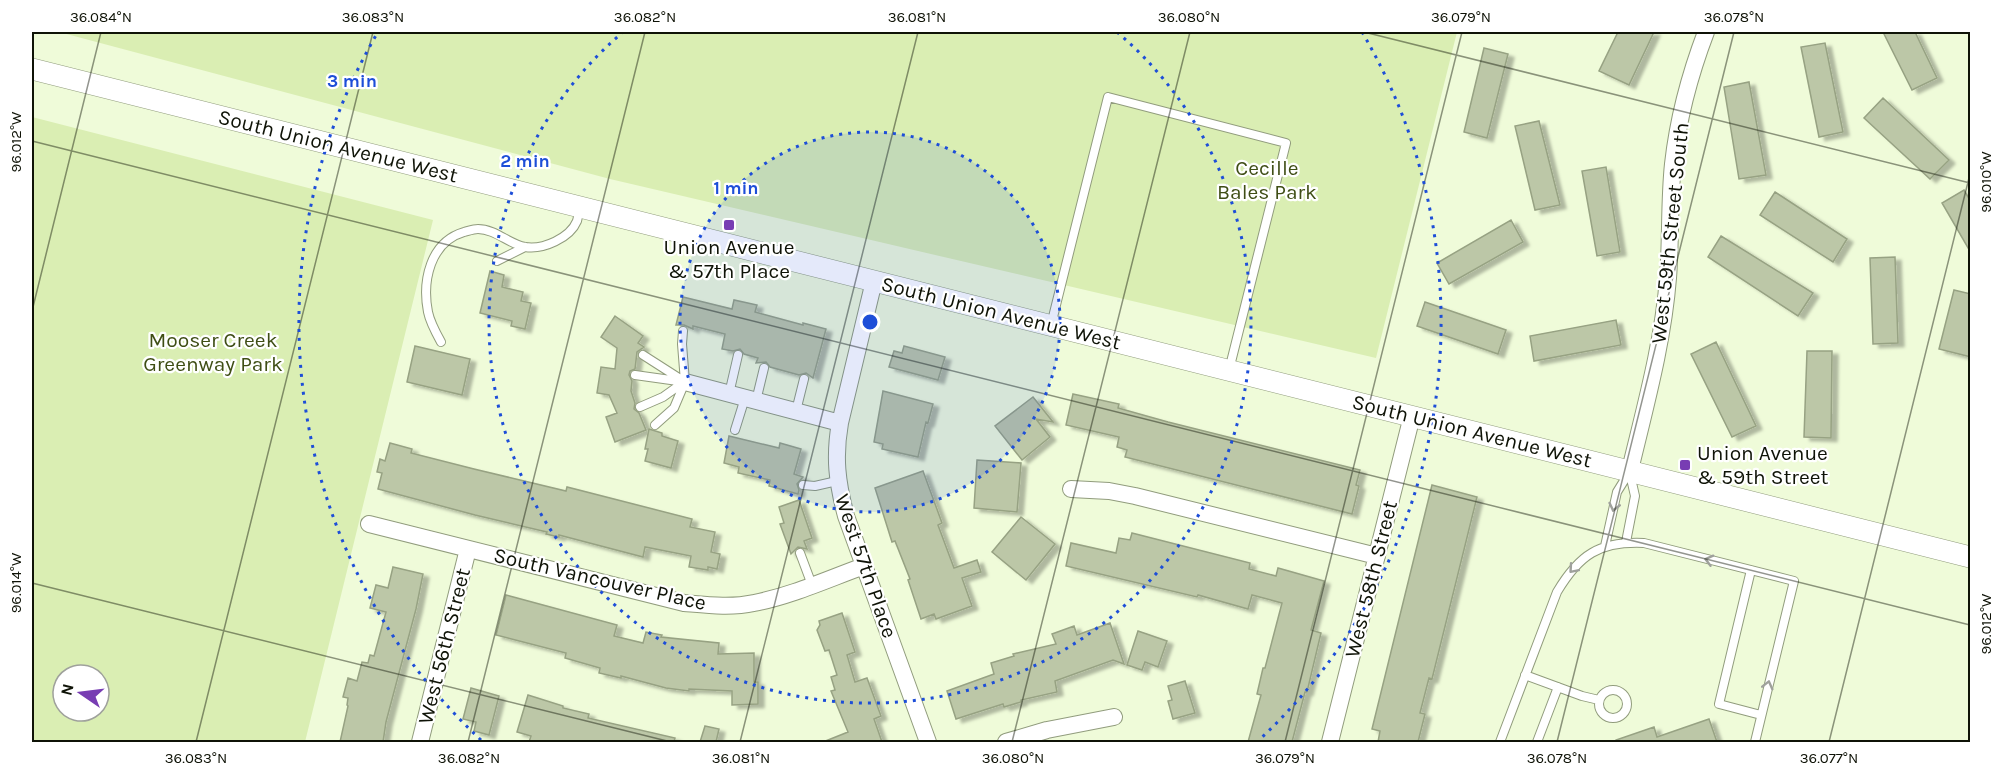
<svg xmlns="http://www.w3.org/2000/svg" width="2002" height="774" font-family="Karla,sans-serif">
<style>
.green{fill:#daeeb3;fill-rule:evenodd}
.building{fill:#bcc7a7;stroke:#97a283;stroke-width:1.5;filter:url(#shadow)}
.lines{fill:none;stroke-linecap:round;stroke-linejoin:round}
.service-casing{stroke:#919c7d;stroke-width:10}
.minor-casing{stroke:#919c7d;stroke-width:18}
.tertiary-casing{stroke:#919c7d;stroke-width:22}
.service{stroke:#fff;stroke-width:8}
.minor{stroke:#fff;stroke-width:16}
.tertiary{stroke:#fff;stroke-width:21}
.oneway{stroke:#9fa19c}
.ticks{fill:none;stroke:#0f1307;stroke-width:1.5;stroke-opacity:0.45}
.ring{fill:none;stroke:#1d4ed8;stroke-width:3;stroke-dasharray:3 6}
.poi-dot{fill:#783db3;stroke:#fff;stroke-width:2}
.labels{text-anchor:middle;stroke-width:4.5;stroke-linejoin:round;paint-order:stroke}
.street-label{font-size:21px;fill:#0f1307;stroke:#fff}
.park-label{font-size:21px;fill:#3f4e15;stroke:#fff}
.poi-label{font-size:21px;fill:#0f1307;stroke:#fff}
.centre{fill:#1d4ed8;stroke:#fff;stroke-width:3}
.ring-label{font-size:18px;text-anchor:middle;font-weight:bold;fill:#1d4ed8;stroke:#fff;stroke-width:4.5;stroke-linejoin:round;paint-order:stroke}
.neatline{fill:none;stroke:#0f1307;stroke-width:2}
.ticks-label{font-size:15px;text-anchor:middle;fill:#0f1307}
</style>
<defs>
<filter id="shadow"><feDropShadow dx="6" dy="3.5" stdDeviation="1.5" flood-color="#0004"/></filter>
</defs>
<rect width="100%" height="100%" fill="#effbd9"/>
<path class="green" d="M59 32H1457L1376 358 610 179Z
M32 117 433 220 305 742H32ZM63 675H99V711H63Z"/>
<path class="building" d="M1618 32H1654L1629 85 1599 71Z
M1883 32H1915L1937 78 1912 90Z
M1825 43 1843 132 1819 137 1801 47Z
M1484 48 1508 54 1487 138 1464 132Z
M1749 82 1766 175 1739 179 1724 87Z
M1883 98 1949 160 1930 179 1864 118Z
M1539 121 1560 205 1535 210 1515 126Z
M1606 167 1620 252 1597 256 1582 171Z
M1964 190 1971 202V253L1942 203Z
M1775 192 1847 239 1833 262 1760 215Z
M1511 220 1523 242 1449 284 1437 263Z
M1721 236 1813 293 1798 316 1708 257Z
M1895 257 1898 343 1873 344 1870 258Z
M490 271 504 275 502 287 523 292 521 301 531 303 525 329 511 326 512 321 480 313Z
M1954 290 1971 294V357L1939 349Z
M683 297 732 309 734 300 757 305 755 312 803 325V323L826 329 813 378 806 373 799 375 770 367 766 362 756 363 758 358 744 354 740 349 733 351 722 349 725 334 693 326V329L684 325H676Z
M1425 302 1506 330 1498 354 1417 326Z
M615 316 643 336 638 343 644 347 637 352 635 369 630 371 629 375 632 381 631 391 635 403 634 409 639 413 646 430 615 442 606 417 617 413 609 395 597 393 601 367 615 369 617 348 601 337Z
M1616 320 1621 345 1534 361 1530 336Z
M1716 342 1756 426 1732 437 1691 354Z
M415 346 470 359 462 395 407 382Z
M904 346 945 357 938 380 889 367 894 351 902 353Z
M1807 351H1832L1831 438 1804 437Z
M883 391 933 404 928 423 926 422 918 457 882 449 883 444 874 442Z
M1073 394 1119 404 1118 408 1168 422 1360 470 1356 485 1359 486 1352 514 1125 457 1127 450 1117 447 1119 437 1066 425Z
M1033 397 1053 422 1036 419 1050 437 1022 460 995 426Z
M649 429 662 433V436L678 441 671 468 645 461 648 449H645Z
M729 436 779 448 780 443 801 449 794 474 803 477 797 484 799 490 798 494 769 486 770 480 738 473 739 467 724 463Z
M390 443 412 449 411 453 474 469 566 491 567 487 692 519 690 527 715 532 711 552 720 554 717 569 708 567V570L689 567 691 556 645 547 643 557 559 535V537L546 534 547 532 475 515 378 489 382 473 377 472 380 459 385 461Z
M977 460 1021 463 1017 512 974 508Z
M923 471 942 523 938 525 954 568 977 560 981 572 962 578 972 606 936 619 934 614 921 619 908 580 910 579 895 541 892 542 875 488Z
M1432 485 1477 497 1432 679 1429 678 1420 713 1425 714 1418 742H1378L1380 731 1372 729Z
M799 500 812 538 804 541 807 549 798 547 791 554 780 524 784 523 779 507Z
M1021 517 1055 544 1026 580 992 552Z
M1132 533 1250 563 1249 569 1276 576 1278 568 1324 581 1311 630 1321 633 1307 692H1305L1292 742H1248L1261 695 1257 694 1263 668H1265L1282 603 1252 595 1248 609 1198 595 1197 597 1066 566 1071 543 1116 553 1119 538 1130 540Z
M393 567 423 574 416 609 386 722 383 742H340L348 706 347 705 348 698 343 697 348 678 357 681 362 662 368 663 370 655 374 656 386 612 370 608 376 585 388 588Z
M506 595 617 625 614 636 643 643 646 632 662 635 661 637 719 643 718 654 754 653V682H758V704L732 705V691L689 689V691L666 688 621 676V678L599 673 600 668 565 658 566 653 496 635Z
M842 613 855 652 847 655 855 682 867 678 881 716 874 719 882 742H823L848 732 831 691 835 690 831 677 837 675 829 650 825 651 817 630 820 625 819 621Z
M1110 623 1124 664 1113 660 1055 681 1057 692 1021 700V702L1004 707 1003 704 956 719 947 691 994 674 991 663 1014 656 1013 654 1056 644 1052 634 1074 626 1077 635Z
M1138 631 1167 641 1158 667 1145 662 1142 670 1127 665Z
M1185 681 1195 713 1173 719 1168 701 1172 700 1168 686Z
M471 688 499 696 489 735 474 731 476 722 463 719Z
M528 695 563 706V708L589 714 588 718 675 738 674 742H529L531 736 517 732Z
M1709 719 1717 742H1616V740L1654 727 1657 737Z
M705 726 719 729 716 742H700Z"/>
<g class="lines">
<defs>
<path id="service" d="M497 261 525 247
M1051 325 1108 97 1286 143 1229 370
M441 342C436 333 430 322 428 312 422 281 430 242 464 232 468 231 474 229 478 229 495 229 509 244 525 247 543 250 570 238 577 221 578 217 579 212 580 208
M643 355 682 380
M635 375 685 382
M729 394 738 355
M756 401 764 368
M640 407 663 397 684 382
M796 411 804 379
M655 425 674 408 685 382 682 344 683 331
M735 430 745 398
M803 485 815 486 837 481
M1626 542 1635 496 1630 474
M1605 546 1617 492 1630 471
M800 553 812 585
M1751 570 1719 704 1761 715
M1525 675 1582 696 1599 700
M1599 704a14 14 0 1 1 28 0a14 14 0 1 1-28 0Z
M1500 742 1557 592C1579 555 1599 541 1644 543L1794 581 1755 742
M1537 742 1558 687"/>
<path id="minor" d="M874 281 840 423C834 457 837 482 846 516L928 742
M685 382 840 423
M1630 470C1645 407 1663 343 1668 278 1671 240 1669 202 1673 164 1678 119 1690 74 1706 32
M1071 489 1109 491 1135 496 1377 556
M369 524 684 603C707 605 731 608 754 603 791 596 828 579 864 566
M420 742 468 549
M1006 742 1047 730 1114 717
M1330 742 1412 416"/>
<path id="tertiary" d="M32 69 1970 557"/>
</defs>
<use href="#service" class="service-casing"/>
<use href="#minor" class="minor-casing"/>
<use href="#tertiary" class="tertiary-casing"/>
<use href="#service" class="service"/>
<use href="#minor" class="minor"/>
<use href="#tertiary" class="tertiary"/>
</g>
<defs><path id="oneway-chevron" d="M-2-3.5L2.5 0L-2 3.5" fill="none" stroke-width="1.6" stroke-linecap="round" stroke-linejoin="round" transform="scale(1.5)"/></defs>
<g class="oneway">
<use href="#oneway-chevron" transform="translate(1614 507) rotate(103)"/>
<use href="#oneway-chevron" transform="translate(1709 560) rotate(-165)"/>
<use href="#oneway-chevron" transform="translate(1573 569) rotate(131)"/>
<use href="#oneway-chevron" transform="translate(1768 685) rotate(-76)"/>
</g>
<path class="ticks" d="M1364 32 1970 183M32 141 1970 625M32 311 101 32M32 583 671 742M196 742 373 32M468 742 645 32M740 742 918 32M1012 742 1190 32M1285 742 1462 32M1557 742 1734 32M1829 742 1970 174"/>
<circle cx="870" cy="322" r="190" fill="#1d4ed8" fill-opacity=".12"/>
<g class="ring">
<circle cx="870" cy="322" r="190"/>
<path d="M1117 32A381 381 0 1 1 623 32"/>
<path d="M481 740A571 571 0 0 1 378 32M1362 32A571 571 0 0 1 1259 740"/>
</g>
<g class="poi-dot">
<rect x="723" y="219" width="12" height="12" rx="3"/>
<rect x="1679" y="459" width="12" height="12" rx="3"/>
</g>
<g class="labels">
<g class="street-label">
<text transform="translate(338 146) rotate(14)" y="7">South Union Avenue West</text>
<text transform="translate(1670 233) rotate(-84)" y="7">West 59th Street South</text>
<text transform="translate(1001 313) rotate(14)" y="7">South Union Avenue West</text>
<text transform="translate(1472 431) rotate(14)" y="7">South Union Avenue West</text>
<text transform="translate(866 566) rotate(71)" y="7">West 57th Place</text>
<text transform="translate(600 579) rotate(13)" y="7">South Vancouver Place</text>
<text transform="translate(1371 579) rotate(-76)" y="7">West 58th Street</text>
<text transform="translate(444 646) rotate(-76)" y="7">West 56th Street</text>
</g>
<g class="park-label">
<text x="1267" y="175">Cecille<tspan x="1267" dy="24">Bales Park</tspan></text>
<text x="213" y="347">Mooser Creek<tspan x="213" dy="24">Greenway Park</tspan></text>
</g>
<g class="poi-label">
<text x="729" y="254">Union Avenue<tspan x="729" dy="24">&amp; 57th Place</tspan></text>
<text x="1697" y="460" text-anchor="start">Union Avenue<tspan x="1697" dy="24">&amp; 59th Street</tspan></text>
</g>
</g>
<circle cx="870" cy="322" r="9" class="centre"/>
<g class="ring-label">
<text x="352" y="87">3 min</text>
<text x="525" y="167">2 min</text>
<text x="736" y="194">1 min</text>
</g>
<rect width="2002" height="774" fill="none" stroke="#ffffff" stroke-width="66"/>
<g transform="translate(81 693) rotate(284)"><circle r="28" fill="#ffffff" stroke="#9fa19c" stroke-width="1.5"/>
<path d="M0-4.5L10 22L0 15L-10 22Z" fill="#783db3"/>
<text y="-9" font-size="16" font-weight="bold" text-anchor="middle" fill="#0f1307">N</text>
</g>
<rect x="33" y="33" width="1936" height="708" class="neatline"/>
<g class="ticks-label">
<text x="101" y="22">36.084°N</text>
<text x="373" y="22">36.083°N</text>
<text x="645" y="22">36.082°N</text>
<text x="917" y="22">36.081°N</text>
<text x="1189" y="22">36.080°N</text>
<text x="1461" y="22">36.079°N</text>
<text x="1734" y="22">36.078°N</text>
<text transform="translate(16 142) rotate(-90)" y="5">96.012°W</text>
<text transform="translate(1986 182) rotate(-90)" y="5">96.010°W</text>
<text transform="translate(16 583) rotate(-90)" y="5">96.014°W</text>
<text transform="translate(1986 624) rotate(-90)" y="5">96.012°W</text>
<text x="196" y="763">36.083°N</text>
<text x="469" y="763">36.082°N</text>
<text x="741" y="763">36.081°N</text>
<text x="1013" y="763">36.080°N</text>
<text x="1285" y="763">36.079°N</text>
<text x="1557" y="763">36.078°N</text>
<text x="1829" y="763">36.077°N</text>
</g>
</svg>
